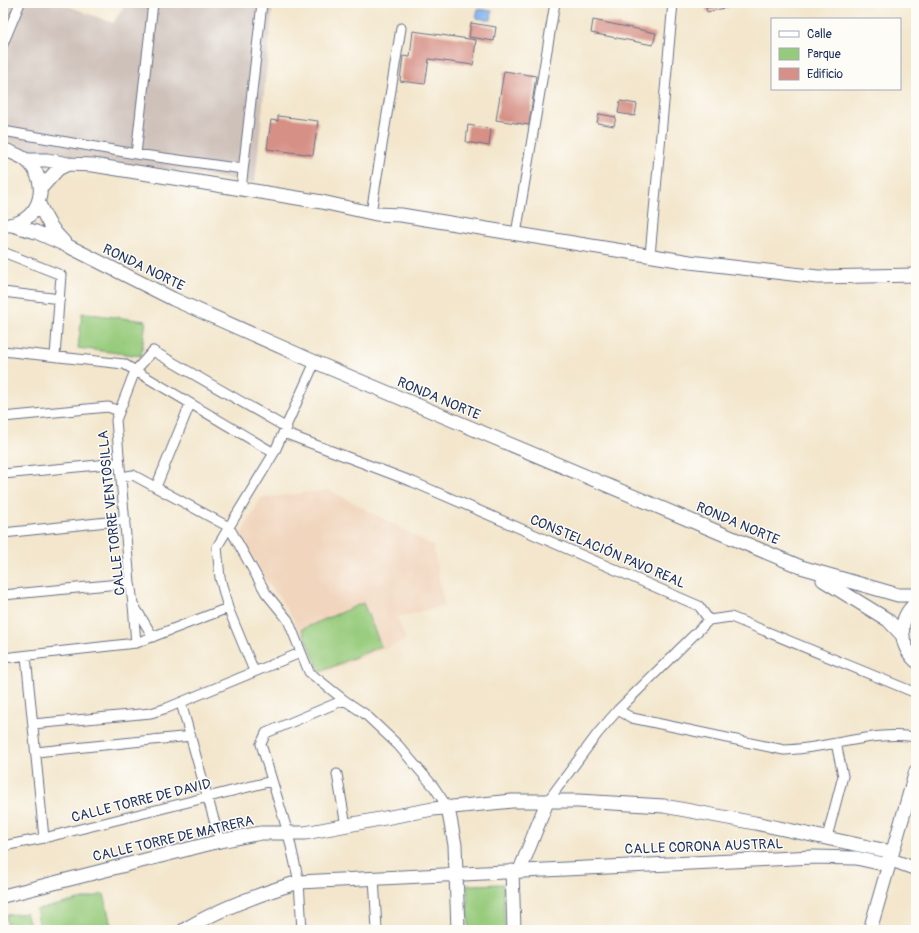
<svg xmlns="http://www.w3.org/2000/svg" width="919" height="933" font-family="Pangolin,sans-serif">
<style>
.built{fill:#f1d5bd}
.industrial{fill:#cec1ba}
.green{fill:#97cb7c;stroke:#597d6d}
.water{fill:#84b5f0;stroke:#5072a7}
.building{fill:#d69086}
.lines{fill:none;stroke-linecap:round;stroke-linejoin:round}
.street-casing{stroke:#676f84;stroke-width:11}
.secondary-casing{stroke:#676f84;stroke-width:15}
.street{stroke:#fff;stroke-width:9}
.secondary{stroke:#fff;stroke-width:13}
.labels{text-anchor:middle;stroke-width:3;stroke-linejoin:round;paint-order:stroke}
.street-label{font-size:14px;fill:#1b2f5e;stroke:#fdfcf7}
</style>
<rect width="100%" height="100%" fill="#fdfcf7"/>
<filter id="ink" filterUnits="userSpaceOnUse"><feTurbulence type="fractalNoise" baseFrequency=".025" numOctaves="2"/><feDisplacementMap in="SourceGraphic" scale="8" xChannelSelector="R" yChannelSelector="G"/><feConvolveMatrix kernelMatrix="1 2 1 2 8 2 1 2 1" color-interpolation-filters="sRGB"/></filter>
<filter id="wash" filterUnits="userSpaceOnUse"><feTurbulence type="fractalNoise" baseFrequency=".012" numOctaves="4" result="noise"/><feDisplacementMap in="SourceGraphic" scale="16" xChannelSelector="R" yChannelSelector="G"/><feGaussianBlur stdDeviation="0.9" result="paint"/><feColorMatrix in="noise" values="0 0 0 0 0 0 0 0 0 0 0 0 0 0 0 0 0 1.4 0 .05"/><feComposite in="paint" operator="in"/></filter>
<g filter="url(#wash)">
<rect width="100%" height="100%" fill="#f3e6cc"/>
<path class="built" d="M330 490 433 546 444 606 397 617 406 640 322 674 316 670 311 662 292 617 279 597 268 584 241 534 261 498Z"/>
<path class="industrial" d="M3 3H60L113 23 126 3H273L255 183 31 150 3 139Z"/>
<path class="green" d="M82 313 146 321 141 356 78 348Z
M363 603 381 646 320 672 302 629Z
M503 884 505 930H469L467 885Z
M104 894 112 930H41L36 910Z
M26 913 32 930H8L6 915Z"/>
<path class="water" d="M478 9 492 11 491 20 476 18Z"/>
<g id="blocks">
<path class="building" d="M705 3H729V7L707 12Z
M593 20 656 33 653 45 591 33Z
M471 23 496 27 494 41 469 37Z
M413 31 476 40 473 65 429 59 425 84 400 81 403 56 410 57Z
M504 71 536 76 529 125 496 120Z
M620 101 637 104 635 116 618 113Z
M599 114 616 117 614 126 597 123Z
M278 116 318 121 313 155 267 149 271 120 278 121Z
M468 125 491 129 489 146 466 142Z"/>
</g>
</g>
<g filter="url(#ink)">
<use href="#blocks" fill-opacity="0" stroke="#676f84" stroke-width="1"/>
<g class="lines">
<defs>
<path id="street" d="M3 44 20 3
M3 131 136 154 243 169
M136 154 153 3
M241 189 262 3
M371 213 401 28
M516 234 555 3
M3 252 61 275 55 356
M650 255 673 3
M3 292 60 299
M3 351 124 364 274 453
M3 417 108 407 119 411
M284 433 413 482 699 606 709 620 731 617 916 693
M3 474 119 463
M121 477 133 475 229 527 274 453 315 362
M156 487 190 404
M229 527 266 593 288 620 309 672 344 700 365 714 398 745 434 787 448 808
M229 527 217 547 220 578 228 608 254 671
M3 533 126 520
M3 595 130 583
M135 607 153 637
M136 643C134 623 134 603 130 583L116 420 135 371 153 351 287 428
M26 656 44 838
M3 658 136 643 228 608
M181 703 220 841
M618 710 632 718 784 750C829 749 871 730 916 737
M33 724 151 713 167 708 300 653
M36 752 191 736
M337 774 346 826
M547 802 598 733 618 710 709 620
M827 837 843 776 836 743
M3 846 44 838 272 781
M374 877 377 930
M302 930 299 882 288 833 261 744 266 733 344 700"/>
<path id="secondary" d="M3 149C10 152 20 155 26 160 51 181 42 220 9 225
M26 160H47L68 164 93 165 322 202 376 214 401 215 690 262 818 277 916 275
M41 188 58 169 68 164
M39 204C46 219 52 231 64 242
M12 225 36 232 70 247 173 299 315 362 801 567 898 595H916
M823 580 888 620 902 635
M916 603C897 619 899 645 916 661
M448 808 455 845 458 930
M889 859 916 869
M520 870 547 802
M512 871 514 930
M3 896 220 841 261 833H305L433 809 512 801H578L664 806 755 823 892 852
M184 930C220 908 259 894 299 882L813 857 856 858 888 865
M870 930 916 771"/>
</defs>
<use href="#street" class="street-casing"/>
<use href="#secondary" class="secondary-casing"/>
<use href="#street" class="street"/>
<use href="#secondary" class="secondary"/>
</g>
</g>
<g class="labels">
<g class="street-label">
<text transform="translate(144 267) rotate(26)" y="5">RONDA NORTE</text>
<text transform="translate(439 398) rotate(23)" y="5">RONDA NORTE</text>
<text transform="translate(111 513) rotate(-96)" y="5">CALLE TORRE VENTOSILLA</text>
<text transform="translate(738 523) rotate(23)" y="5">RONDA NORTE</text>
<text transform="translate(608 551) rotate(23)" y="5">CONSTELACIÓN PAVO REAL</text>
<text transform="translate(141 800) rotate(-14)" y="5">CALLE TORRE DE DAVID</text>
<text transform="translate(173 838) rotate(-13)" y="5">CALLE TORRE DE MATRERA</text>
<text transform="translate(704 846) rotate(-2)" y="5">CALLE CORONA AUSTRAL</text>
</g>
</g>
<rect width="919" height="933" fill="none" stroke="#fdfcf7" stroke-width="16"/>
<rect x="771" y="18" width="130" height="72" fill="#fdfcf7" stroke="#a3aaba"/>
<rect x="779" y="31" width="20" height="6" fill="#ffffff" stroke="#a3aaba"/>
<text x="807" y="38" font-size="12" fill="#1b2f5e">Calle</text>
<rect x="779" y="48" width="20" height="12" fill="#97cb7c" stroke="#a3aaba"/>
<text x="807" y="58" font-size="12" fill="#1b2f5e">Parque</text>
<rect x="779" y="68" width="20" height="12" fill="#d69086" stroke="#a3aaba"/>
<text x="807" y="78" font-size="12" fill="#1b2f5e">Edificio</text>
</svg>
